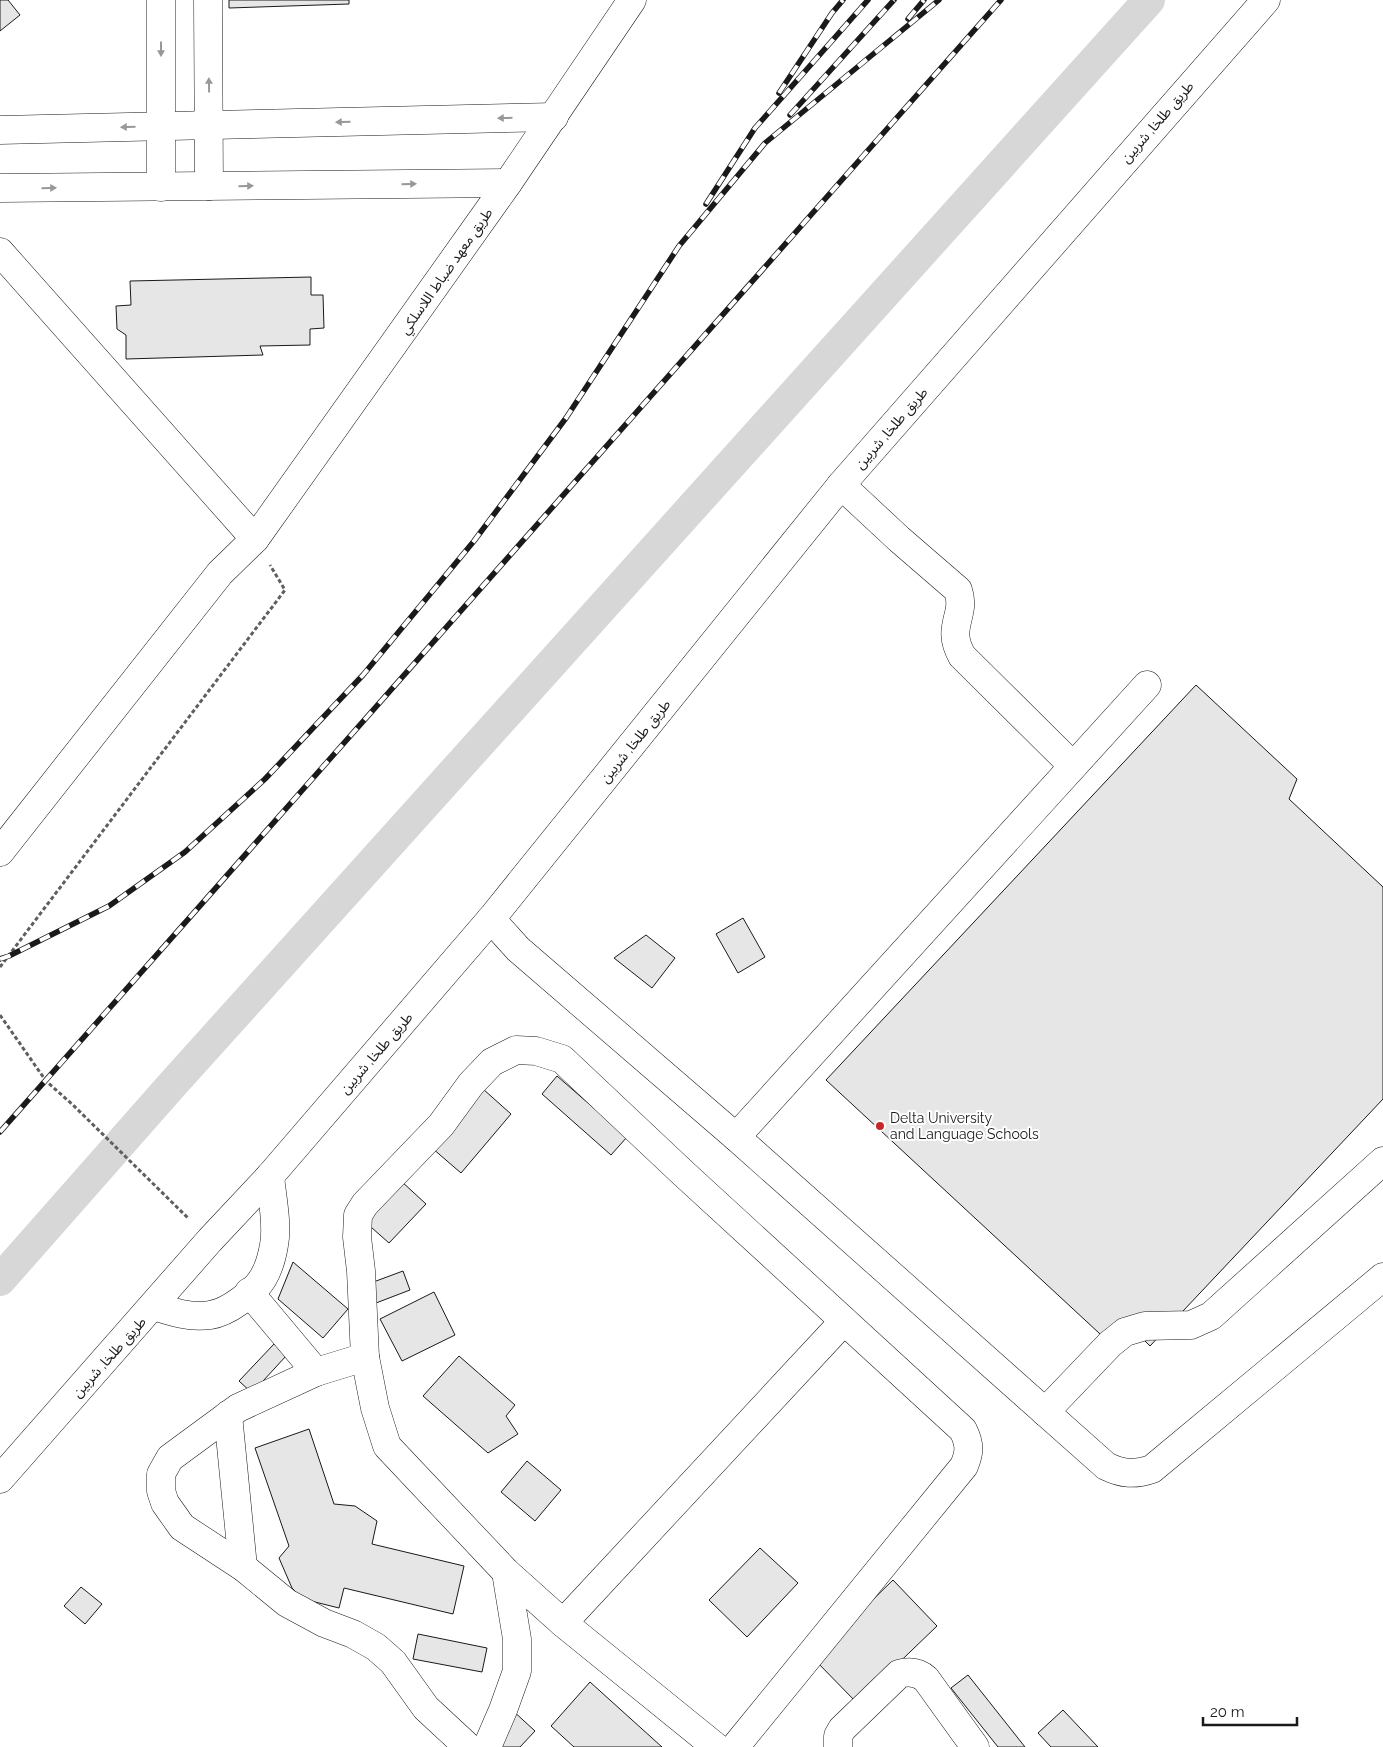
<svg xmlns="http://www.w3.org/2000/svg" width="1383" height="1747" viewBox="0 0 1383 1747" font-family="Raleway,'Noto Sans Arabic',sans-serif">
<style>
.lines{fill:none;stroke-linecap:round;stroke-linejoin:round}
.canal{stroke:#d7d7d7;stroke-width:32}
.building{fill:#e6e6e6;stroke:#1a1a1a}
.minor-casing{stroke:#1a1a1a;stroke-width:29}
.major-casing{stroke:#1a1a1a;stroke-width:29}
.path{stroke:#5f5f5f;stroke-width:3;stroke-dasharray:4 2.5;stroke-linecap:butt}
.minor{stroke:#fff;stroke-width:28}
.major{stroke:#fff;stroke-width:28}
.rail-casing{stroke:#1a1a1a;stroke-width:5.5}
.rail{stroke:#fff;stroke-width:4;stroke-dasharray:11;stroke-linecap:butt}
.oneway{fill:#989898}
.poi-dot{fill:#c62828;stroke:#fff;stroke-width:2}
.labels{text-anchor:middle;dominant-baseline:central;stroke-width:4;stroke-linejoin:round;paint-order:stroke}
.street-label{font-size:14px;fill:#1a1a1a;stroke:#fff}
.poi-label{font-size:14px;fill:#1a1a1a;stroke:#fff;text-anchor:start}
</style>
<rect width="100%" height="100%" fill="#fff"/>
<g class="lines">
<polyline class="canal" points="0,1280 171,1086 1149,0"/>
</g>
<g class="building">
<polygon points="0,0 8,0 20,15 0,31"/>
<polygon points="229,0 349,0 349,4 229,8"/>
<polygon points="311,277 311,295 323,295 324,328 310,329 310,345 260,346 263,355 126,359 126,335 117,329 116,306 131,305 130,281"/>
<polygon points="1196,685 1297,779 1289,799 1383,887 1383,1099 1150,1346 1131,1327 1113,1346 826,1080"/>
<polygon points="743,918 765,957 738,973 716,934"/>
<polygon points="646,935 675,958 652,988 614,958"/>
<polygon points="557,1076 627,1137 611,1155 542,1094"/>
<polygon points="483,1089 511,1114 461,1173 432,1148"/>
<polygon points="400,1180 426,1204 389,1243 363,1220"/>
<polygon points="293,1262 348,1309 323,1338 278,1299"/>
<polygon points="403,1271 410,1290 376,1303 368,1284"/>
<polygon points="434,1292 455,1335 402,1361 380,1319"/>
<polygon points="274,1344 286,1356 252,1393 239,1381"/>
<polygon points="459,1356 515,1405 506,1416 518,1434 488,1453 423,1396"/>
<polygon points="309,1429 334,1504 355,1506 377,1521 372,1544 464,1566 453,1614 344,1588 339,1608 303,1599 292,1588 279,1558 289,1546 255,1448"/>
<polygon points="527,1461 561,1490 535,1521 501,1492"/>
<polygon points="760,1548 798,1583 747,1637 709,1600"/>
<polygon points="893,1580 937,1626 857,1703 813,1658"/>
<polygon points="81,1587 102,1604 85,1624 64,1606"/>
<polygon points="418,1634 487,1648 482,1672 413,1659"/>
<polygon points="968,1675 1025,1747 998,1747 951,1688"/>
<polygon points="590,1682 662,1747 574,1747 551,1726"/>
<polygon points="511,1709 535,1731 520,1747 496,1747"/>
<polygon points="1063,1710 1098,1747 1051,1747 1038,1733"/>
</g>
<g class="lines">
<g class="minor-casing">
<g id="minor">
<polyline points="161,0 161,187"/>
<polyline points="208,0 209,186"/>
<polyline points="0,130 554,117"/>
<polyline points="0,188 508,183"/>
<polyline points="0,252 255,539"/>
<path d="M841,485l58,54 59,51c9,26 -13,36 4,66l111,110"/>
<polyline points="0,852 220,573 255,539 508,183 632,0"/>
<path d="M491,919l27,30 218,188 370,329c16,8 29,9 46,3l231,-192"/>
<polyline points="736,1137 1147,685"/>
<polyline points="249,1292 316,1372"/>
<path d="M154,1306c18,6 36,12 56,9 17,-2 44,-22 53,-37 6,-10 9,-21 11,-33 4,-20 -2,-48 -4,-69"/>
<polyline points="365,1357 375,1408 387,1446 506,1572 563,1623 716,1747"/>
<polyline points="1045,1412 1110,1344 1125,1332 1145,1326 1191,1325 1211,1316 1383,1161"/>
<polyline points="228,1415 243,1567"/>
<polyline points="563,1623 844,1321"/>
<path d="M468,1747l-42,-39 -33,-46 -17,-15 -23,-13 -29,-11 -37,-20 -44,-36 -61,-40 -17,-24 -4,-12v-17l9,-16 68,-50 78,-36 49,-15 -4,-86 -4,-34 1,-22 7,-11 76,-79 30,-41 21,-22 24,-12 20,1 26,8 121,114 280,257c7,14 7,22 1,36l-229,281"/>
<polyline points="487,1747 503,1710 517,1671 517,1639 506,1572"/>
<path d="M838,1747v-11l4,-7 57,-55c10,-3 19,-2 27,5l49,68"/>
</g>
</g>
<g class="major-casing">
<polyline id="major" points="0,1479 210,1240 270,1176 491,919 841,485 1266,0"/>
</g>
<g class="path">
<polyline points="0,967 285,590 270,565"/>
<polyline points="0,1015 46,1081 73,1105 188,1218"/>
</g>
<use href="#minor" class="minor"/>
<use href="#major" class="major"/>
<g class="rail-casing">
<g id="rail">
<polyline points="908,19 924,0"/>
<polyline points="779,93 832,13 843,0"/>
<polyline points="790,115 894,0"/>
<polyline points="706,204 755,128 868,0"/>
<polyline points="0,959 9,956 109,906 185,852 265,779 363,675 474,541 566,418 679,246 765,143 939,0"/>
<polyline points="0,1132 1001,0"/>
</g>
</g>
<use href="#rail" class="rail"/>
</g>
<defs><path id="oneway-solid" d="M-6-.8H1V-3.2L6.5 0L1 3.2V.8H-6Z" transform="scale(1.25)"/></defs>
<g class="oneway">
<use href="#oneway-solid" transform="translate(161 49) rotate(90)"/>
<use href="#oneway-solid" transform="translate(209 85) rotate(-91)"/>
<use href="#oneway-solid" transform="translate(505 118) rotate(179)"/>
<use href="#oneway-solid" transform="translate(343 122) rotate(179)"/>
<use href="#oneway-solid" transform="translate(128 127) rotate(179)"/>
<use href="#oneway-solid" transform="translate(409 184) rotate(-1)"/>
<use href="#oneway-solid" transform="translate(246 186) rotate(-1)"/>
<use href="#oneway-solid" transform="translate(49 188) rotate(-1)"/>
</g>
<circle class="poi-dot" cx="880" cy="1126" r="5"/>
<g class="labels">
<g class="street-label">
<text transform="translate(1157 122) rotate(-49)">طريق طلخا, شربين</text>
<text transform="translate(446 271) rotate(-55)">طريق معهد ضباط اللاسلكي</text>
<text transform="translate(891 428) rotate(-49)">طريق طلخا, شربين</text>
<text transform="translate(635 741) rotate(-51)">طريق طلخا, شربين</text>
<text transform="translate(376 1053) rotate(-49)">طريق طلخا, شربين</text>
<text transform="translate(109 1357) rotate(-48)">طريق طلخا, شربين</text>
</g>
<g class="poi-label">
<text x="890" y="1118">Delta University<tspan x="890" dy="16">and Language Schools</tspan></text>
</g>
</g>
<path d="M1203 1717v8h94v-8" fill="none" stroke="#1a1a1a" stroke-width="2.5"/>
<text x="1210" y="1717" font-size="15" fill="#1a1a1a" stroke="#ffffff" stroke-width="4" paint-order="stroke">20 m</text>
</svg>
